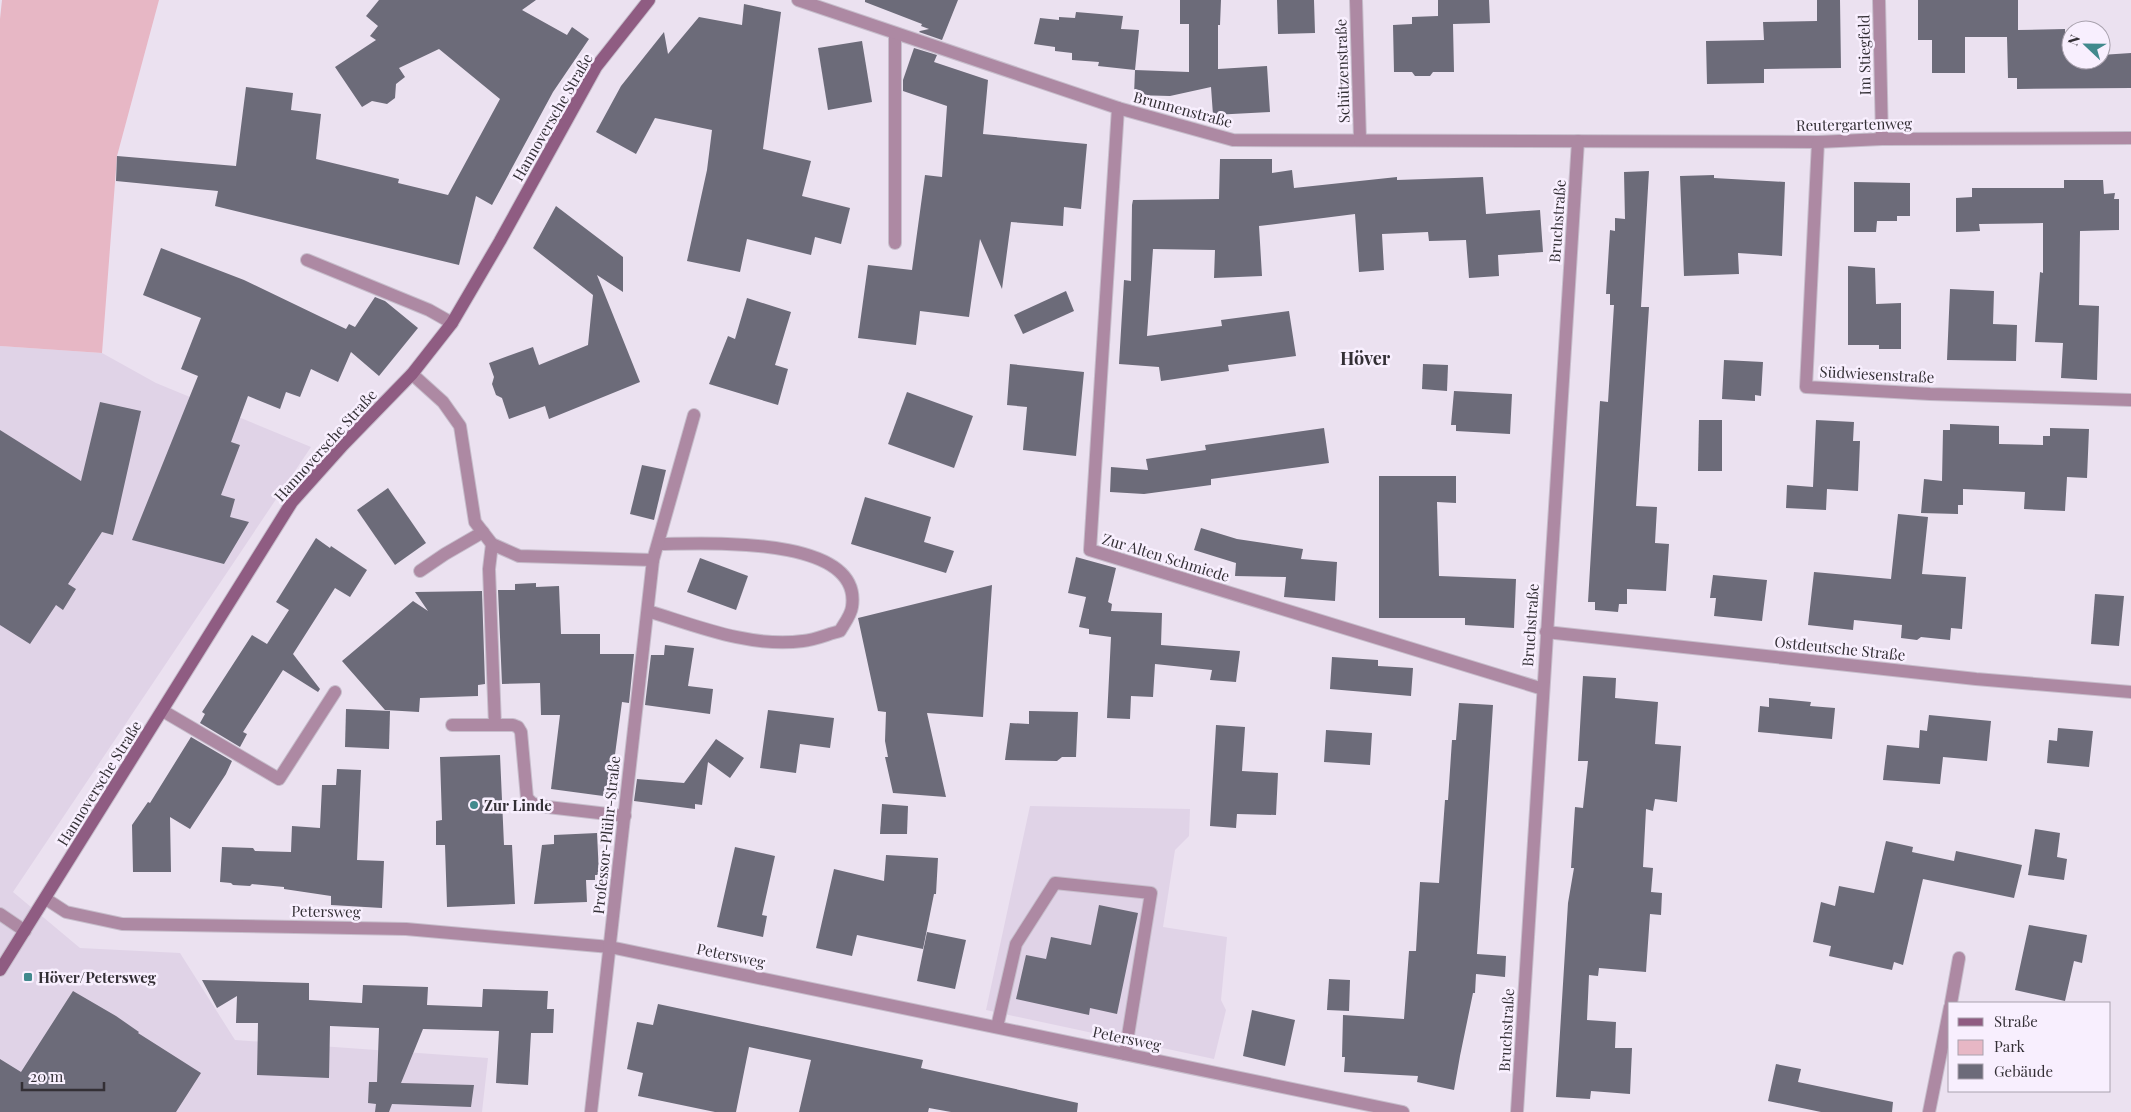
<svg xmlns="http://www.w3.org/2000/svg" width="2131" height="1112" viewBox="0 0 2131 1112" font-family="'Playfair Display',serif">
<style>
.built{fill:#e0d3e7}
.green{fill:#e7b7c5}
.building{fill:#6c6b79}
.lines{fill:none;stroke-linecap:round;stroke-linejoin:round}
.lane-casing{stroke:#c6bdcb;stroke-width:14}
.street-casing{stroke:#c6bdcb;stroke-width:14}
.secondary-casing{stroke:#c6bdcb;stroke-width:14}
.lane{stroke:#ad89a3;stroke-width:12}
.street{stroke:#ad89a3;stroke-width:12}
.secondary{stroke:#8f5c82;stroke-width:12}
.poi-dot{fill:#41898d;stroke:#f8effe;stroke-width:2}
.labels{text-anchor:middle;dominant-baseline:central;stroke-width:5;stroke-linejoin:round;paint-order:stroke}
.street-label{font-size:15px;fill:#332f35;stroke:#f8effe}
.poi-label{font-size:15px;font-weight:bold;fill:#332f35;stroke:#f8effe;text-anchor:start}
.quarter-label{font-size:18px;font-weight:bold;fill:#332f35;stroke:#f8effe}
</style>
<rect width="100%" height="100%" fill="#ebe1f0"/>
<g class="built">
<polygon points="0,346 102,353 156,383 311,447 13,892 80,948 180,953 235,1040 488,1058 482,1112 0,1112"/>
<polygon points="1030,806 1190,809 1189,836 1175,850 1163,927 1227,937 1221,1000 1226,1010 1214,1059 986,1010"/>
</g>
<polygon class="green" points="2,0 159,0 117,156 102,353 0,346 0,19"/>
<g class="building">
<polygon points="379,0 536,0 522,10 567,35 572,27 589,39 553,92 492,205 476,196 459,265 215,206 218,191 116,181 117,156 236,166 246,87 293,93 291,110 321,114 316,159 399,179 398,183 448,195 500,99 439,49 399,68 405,77 396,84 395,98 387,104 372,101 362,107 335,67 376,40 370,36 378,26 366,16"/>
<polygon points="865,0 958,0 942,40 919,32 920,31 929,29 921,26 922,24 865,2"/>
<polygon points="1180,0 1221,0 1220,25 1218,25 1218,69 1267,66 1270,112 1213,115 1211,87 1170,96 1134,95 1135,70 1189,72 1189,24 1180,24"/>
<polygon points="1277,0 1314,0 1315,33 1278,34"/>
<polygon points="1438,0 1489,0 1490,23 1453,24 1454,72 1433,72 1430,76 1415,76 1412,72 1394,72 1393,25 1412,24 1412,17 1438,16"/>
<polygon points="1817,0 1840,0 1841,68 1764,69 1764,83 1707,84 1706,41 1764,40 1763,22 1817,21"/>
<polygon points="1918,0 2018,0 2018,30 2065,29 2065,56 2071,56 2071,60 2101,60 2101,55 2131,53 2131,88 2017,89 2017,78 2008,78 2007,37 1965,37 1965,73 1932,73 1932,40 1918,40"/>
<polygon points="744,4 781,12 763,149 811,161 802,196 850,208 841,244 815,237 811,255 747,239 740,272 687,261 707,170 712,130 655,118 636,154 596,132 621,86 664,32 668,54 699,17 742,25"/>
<polygon points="1076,12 1123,16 1121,29 1139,30 1135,70 1098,66 1099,62 1072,60 1072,53 1055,51 1055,47 1034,44 1040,18 1059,20 1059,17 1075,18"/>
<polygon points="862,41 872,102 828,110 818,48"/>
<polygon points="914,48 937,55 934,62 988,80 983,134 1087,144 1081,209 1064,207 1063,226 1011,222 1002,289 980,239 969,317 920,311 916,345 858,338 868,265 912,270 925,175 942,177 947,106 903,91 903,80"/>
<polygon points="1220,159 1272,159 1272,173 1292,170 1294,188 1397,177 1397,180 1483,177 1486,214 1540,210 1543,252 1498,255 1499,276 1469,278 1466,240 1429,241 1428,232 1382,234 1384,270 1359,272 1355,214 1259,226 1262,276 1214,278 1215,250 1153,249 1147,336 1222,326 1221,320 1289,311 1296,356 1228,365 1229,371 1161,381 1159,367 1119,364 1124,280 1131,281 1132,205 1133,200 1219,199"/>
<polygon points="1649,171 1641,307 1649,307 1636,506 1657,507 1655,543 1669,544 1666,591 1627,589 1627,604 1619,604 1618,612 1595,610 1595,602 1588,602 1600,401 1608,402 1614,305 1610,305 1610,294 1606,294 1610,230 1615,231 1615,218 1625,219 1624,172"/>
<polygon points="1714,175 1714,178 1785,182 1782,256 1738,253 1739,274 1684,276 1680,176"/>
<polygon points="2064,180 2103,180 2104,194 2115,193 2114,199 2119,199 2119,230 2080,231 2079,305 2099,306 2097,380 2061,378 2063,343 2035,342 2040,272 2043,273 2043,223 1979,224 1980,231 1956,232 1956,198 1972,197 1972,188 2064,188"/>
<polygon points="1854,182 1910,183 1910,216 1897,216 1897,221 1877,221 1876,232 1854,232"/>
<polygon points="556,206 623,257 623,292 597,275 640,382 549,419 545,406 509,419 502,398 496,395 492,384 494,377 489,363 533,347 539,365 588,345 593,295 533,248"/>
<polygon points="161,248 244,280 346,329 349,324 355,327 375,297 385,301 418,328 379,376 351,352 338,382 311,369 300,397 286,392 280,409 248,396 231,442 240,445 221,495 235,499 230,517 249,522 224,564 132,540 198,376 181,369 201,318 143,295"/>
<polygon points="1848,266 1875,268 1876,304 1901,303 1901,349 1879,349 1879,345 1848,345"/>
<polygon points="1950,289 1994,291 1993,324 2017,325 2016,361 1947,360"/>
<polygon points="1066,291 1074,311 1023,334 1014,315"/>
<polygon points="747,298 791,312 775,365 788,369 778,405 709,384 728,336 735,339"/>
<polygon points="1724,360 1763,362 1761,396 1755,395 1755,401 1722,399"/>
<polygon points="1010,364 1084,372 1076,456 1023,450 1027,407 1007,405"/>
<polygon points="1423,364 1448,365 1447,391 1422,389"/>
<polygon points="1454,391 1512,394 1510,434 1456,431 1456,425 1451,425"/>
<polygon points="907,392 973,416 954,468 888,444"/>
<polygon points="100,402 141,411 113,535 102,532 68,584 76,589 63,610 56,605 30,644 0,625 0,430 81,481"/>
<polygon points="1699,420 1722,420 1722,471 1698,471"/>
<polygon points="1816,420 1854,422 1853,441 1860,441 1858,491 1827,489 1826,510 1786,508 1787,485 1813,487"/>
<polygon points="1950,424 1999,426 1999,444 2043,445 2043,436 2050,436 2050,428 2089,429 2087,478 2067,477 2065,511 2024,509 2025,492 1963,489 1963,505 1958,505 1958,514 1921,513 1924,479 1942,481 1943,430 1950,430"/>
<polygon points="1324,428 1329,463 1211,479 1211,485 1144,494 1110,492 1111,467 1148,470 1146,459 1206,450 1205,445"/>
<polygon points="642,465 666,470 654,520 630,514"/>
<polygon points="1379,476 1456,476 1456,503 1437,502 1439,576 1516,579 1514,628 1465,625 1465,618 1379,618"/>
<polygon points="388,488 426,543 395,565 357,510"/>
<polygon points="865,497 931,517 924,542 954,551 946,573 851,544"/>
<polygon points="1898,514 1928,517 1922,574 1966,577 1962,629 1951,628 1950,640 1921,637 1917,640 1901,638 1902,625 1854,620 1853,630 1808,625 1814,572 1891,579"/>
<polygon points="1201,528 1237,539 1303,549 1301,559 1337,562 1335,601 1284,597 1286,577 1235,576 1236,563 1194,550"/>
<polygon points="316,538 330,548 331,546 367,570 350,597 335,588 293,654 320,689 318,692 283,670 243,732 247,734 240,747 200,723 205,714 202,712 252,635 267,644 289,610 276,602"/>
<polygon points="1076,557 1116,568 1108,602 1112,604 1111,611 1162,613 1161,645 1240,651 1236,682 1210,680 1212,670 1155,664 1153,697 1131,696 1130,719 1107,718 1111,637 1089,634 1089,629 1079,627 1086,597 1068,593"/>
<polygon points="700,558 748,576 736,610 687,592"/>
<polygon points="1713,575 1767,580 1762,621 1714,616 1716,598 1710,598"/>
<polygon points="536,583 536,587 559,586 561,634 600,634 600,654 634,654 629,703 622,702 612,777 620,778 618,798 551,789 560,715 541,715 540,683 502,684 498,590 515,590 515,584"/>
<polygon points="992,585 983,717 927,713 946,797 893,793 885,757 888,757 885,741 886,712 878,711 858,618"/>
<polygon points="482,591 485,684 478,685 478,696 420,698 419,712 385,710 342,661 413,601 428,611 415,592"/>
<polygon points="2095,594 2124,596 2119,646 2091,644"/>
<polygon points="665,645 694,648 688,686 713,689 710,714 645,705 651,655 664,655"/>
<polygon points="1332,657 1378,660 1378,666 1413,668 1411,696 1330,689"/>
<polygon points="1583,676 1616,678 1615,698 1658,702 1655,744 1681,746 1677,802 1655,799 1653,811 1646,809 1643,867 1653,868 1651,892 1662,893 1661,915 1650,914 1646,972 1599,968 1598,976 1589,975 1587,1020 1616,1022 1615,1048 1632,1048 1630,1094 1591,1091 1590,1099 1556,1097 1568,903 1574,868 1571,868 1575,807 1583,808 1588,761 1578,761"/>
<polygon points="1769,698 1811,702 1810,706 1835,708 1832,739 1758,732 1760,706 1769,707"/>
<polygon points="1459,703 1493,705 1477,954 1506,956 1505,977 1476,974 1475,993 1473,993 1460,1056 1454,1090 1417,1082 1418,1076 1344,1072 1345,1057 1342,1057 1343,1015 1404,1019 1409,951 1416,951 1420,882 1439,883 1445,800 1448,800 1452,740 1456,740"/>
<polygon points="346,709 390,711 389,749 345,747"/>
<polygon points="768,710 834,718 830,748 800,744 796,773 760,768"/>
<polygon points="1029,711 1078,712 1076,757 1062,757 1057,761 1005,760 1010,723 1029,724"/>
<polygon points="1929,715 1991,721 1987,761 1943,757 1940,784 1883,780 1887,745 1919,748 1920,730 1927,731"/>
<polygon points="1216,725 1245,727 1242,771 1278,773 1276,815 1237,814 1236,828 1210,826"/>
<polygon points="2058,728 2093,731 2089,767 2047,763 2049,740 2057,741"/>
<polygon points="1326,730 1372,733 1370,765 1324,762"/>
<polygon points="191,737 232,761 226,774 190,829 170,817 171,872 133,872 132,825 148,802 150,803"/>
<polygon points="716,739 744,758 730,778 708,762 702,805 695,804 695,809 634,801 637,779 684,783"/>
<polygon points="500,755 504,845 512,845 515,904 447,907 445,845 436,845 436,821 442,820 440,757"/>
<polygon points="337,769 361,770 357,860 384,861 382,908 331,905 331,896 284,889 284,887 252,884 250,886 233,885 231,883 220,882 222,847 253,848 255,851 291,852 292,826 320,828 322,785 336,785"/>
<polygon points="882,804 908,806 907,834 880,834"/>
<polygon points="2035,829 2060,833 2057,857 2067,859 2064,880 2028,875"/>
<polygon points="597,833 599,875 595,875 595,880 586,880 587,902 534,904 542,845 554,844 554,835"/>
<polygon points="1886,841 1913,847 1912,852 1954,861 1956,851 2022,865 2014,898 1923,879 1903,965 1894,962 1892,970 1829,956 1831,946 1813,942 1821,902 1835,906 1839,886 1874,893"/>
<polygon points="735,847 775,856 762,915 767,916 763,937 717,927"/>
<polygon points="886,855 938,858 936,894 934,894 923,949 857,935 852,956 816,948 834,869 884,881"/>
<polygon points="1099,905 1138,913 1117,1014 1090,1008 1089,1015 1016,999 1026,955 1046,959 1051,937 1091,945"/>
<polygon points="2029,925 2087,935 2082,963 2074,961 2065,1001 2015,990"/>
<polygon points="927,932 966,940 955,989 917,981"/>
<polygon points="1329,979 1350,980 1349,1011 1327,1010"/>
<polygon points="202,980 309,983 309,1000 362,1003 363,985 428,987 427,1005 482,1007 483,989 548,991 547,1009 554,1009 553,1033 531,1033 528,1085 496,1083 499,1031 423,1029 401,1083 474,1085 471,1107 392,1104 389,1112 375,1112 376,1104 368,1103 369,1082 377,1082 379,1028 330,1026 329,1078 257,1075 258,1023 236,1023 237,996 217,1008"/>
<polygon points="73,991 116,1016 139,1032 138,1033 201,1073 176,1112 0,1112 0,1059 21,1072"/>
<polygon points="658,1004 923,1060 921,1068 1078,1103 1077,1112 951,1112 929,1108 928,1112 799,1112 811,1060 749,1047 736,1112 715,1112 638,1096 643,1073 627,1069 637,1022 653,1025"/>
<polygon points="1252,1010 1295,1020 1285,1066 1243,1056"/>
<polygon points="1776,1064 1801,1069 1798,1082 1893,1102 1892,1112 1821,1112 1768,1101"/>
</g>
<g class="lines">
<g class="lane-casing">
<g id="lane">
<polyline points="895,243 895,34"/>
<polyline points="307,260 429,310 452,323"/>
<polyline points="492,544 489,569 495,725"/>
<polyline points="420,571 445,554 483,532"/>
<path d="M648,611c49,15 102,37 155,30 12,-1 25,-7 37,-10 4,-7 11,-16 12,-24 11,-73 -149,-63 -193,-63"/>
<polyline points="163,711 279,779 335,692"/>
<polyline points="452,725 513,725 518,727 521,732 527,798 532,803 539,806 625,816"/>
<polyline points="0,914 25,931"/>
<polyline points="997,1027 1016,944 1055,883 1151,893 1125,1054"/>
</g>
</g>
<g class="street-casing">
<g id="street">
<polyline points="798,0 1118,108 1233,140 1818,142 1882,139 2131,138"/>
<polyline points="1356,0 1360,140"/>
<polyline points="1879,0 1882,139"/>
<polyline points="1118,108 1090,550 1543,689"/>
<polyline points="1818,142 1806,387 1930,394 2131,400"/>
<polyline points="412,374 443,402 460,426 475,522 492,544 519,556 653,560"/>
<polyline points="1546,632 1976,679 2131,692"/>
<polyline points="46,899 66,912 122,924 406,929 610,947 1403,1112"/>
<polyline points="1951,1003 1959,958"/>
<polyline points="591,1112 653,560 694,415"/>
<polyline points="1517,1112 1578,141"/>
<polyline points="1929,1112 1950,1007"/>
</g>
</g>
<g class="secondary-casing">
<polyline id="secondary" points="0,970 292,502 343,445 412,374 452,323 500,241 596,67 649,0"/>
</g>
<use href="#lane" class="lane"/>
<use href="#street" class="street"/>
<use href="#secondary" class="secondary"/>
</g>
<g class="poi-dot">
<circle cx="474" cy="805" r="5"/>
<rect x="23" y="972" width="10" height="10" rx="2.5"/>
</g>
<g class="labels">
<g class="street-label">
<text transform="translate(1864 55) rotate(-91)">Im Stiegfeld</text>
<text transform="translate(1342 71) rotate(-92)">Schützenstraße</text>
<text transform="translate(1183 109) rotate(15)">Brunnenstraße</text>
<text transform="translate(552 117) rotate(-60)">Hannoversche Straße</text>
<text transform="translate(1854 124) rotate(-1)">Reutergartenweg</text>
<text transform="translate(1557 221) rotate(-86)">Bruchstraße</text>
<text transform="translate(1877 374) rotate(3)">Südwiesenstraße</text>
<text transform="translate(325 445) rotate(-48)">Hannoversche Straße</text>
<text transform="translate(1166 557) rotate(17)">Zur Alten Schmiede</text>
<text transform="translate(1530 625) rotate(-86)">Bruchstraße</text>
<text transform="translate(1840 648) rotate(6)">Ostdeutsche Straße</text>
<text transform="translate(99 783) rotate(-58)">Hannoversche Straße</text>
<text transform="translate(606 835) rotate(-84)">Professor-Plühr-Straße</text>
<text transform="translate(326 911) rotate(1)">Petersweg</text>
<text transform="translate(731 955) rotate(12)">Petersweg</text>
<text transform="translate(1506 1030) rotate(-87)">Bruchstraße</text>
<text transform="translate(1127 1038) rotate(12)">Petersweg</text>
</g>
<g class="poi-label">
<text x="484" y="805">Zur Linde</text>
<text x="38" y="977">Höver/Petersweg</text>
</g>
<g class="quarter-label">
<text x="1365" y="358">Höver</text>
</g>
</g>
<rect x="1948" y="1002" width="162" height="90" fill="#f8effe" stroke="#a9a2ae"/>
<rect x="1958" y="1018" width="25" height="8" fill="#8f5c82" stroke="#a9a2ae"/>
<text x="1994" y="1027" font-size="15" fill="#332f35">Straße</text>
<rect x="1958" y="1040" width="25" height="15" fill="#e7b7c5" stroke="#a9a2ae"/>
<text x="1994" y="1052" font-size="15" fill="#332f35">Park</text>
<rect x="1958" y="1064" width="25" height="15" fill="#6c6b79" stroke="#a9a2ae"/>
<text x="1994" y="1077" font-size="15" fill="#332f35">Gebäude</text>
<g transform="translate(2086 45) rotate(292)"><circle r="24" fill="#f8effe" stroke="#a9a2ae"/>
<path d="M0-4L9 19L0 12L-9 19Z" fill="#41898d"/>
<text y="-8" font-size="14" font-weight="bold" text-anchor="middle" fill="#332f35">N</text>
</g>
<path d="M22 1082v8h82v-8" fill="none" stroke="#332f35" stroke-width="2.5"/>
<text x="30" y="1082" font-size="15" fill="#332f35" stroke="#f8effe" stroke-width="4" paint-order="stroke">20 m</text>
</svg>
